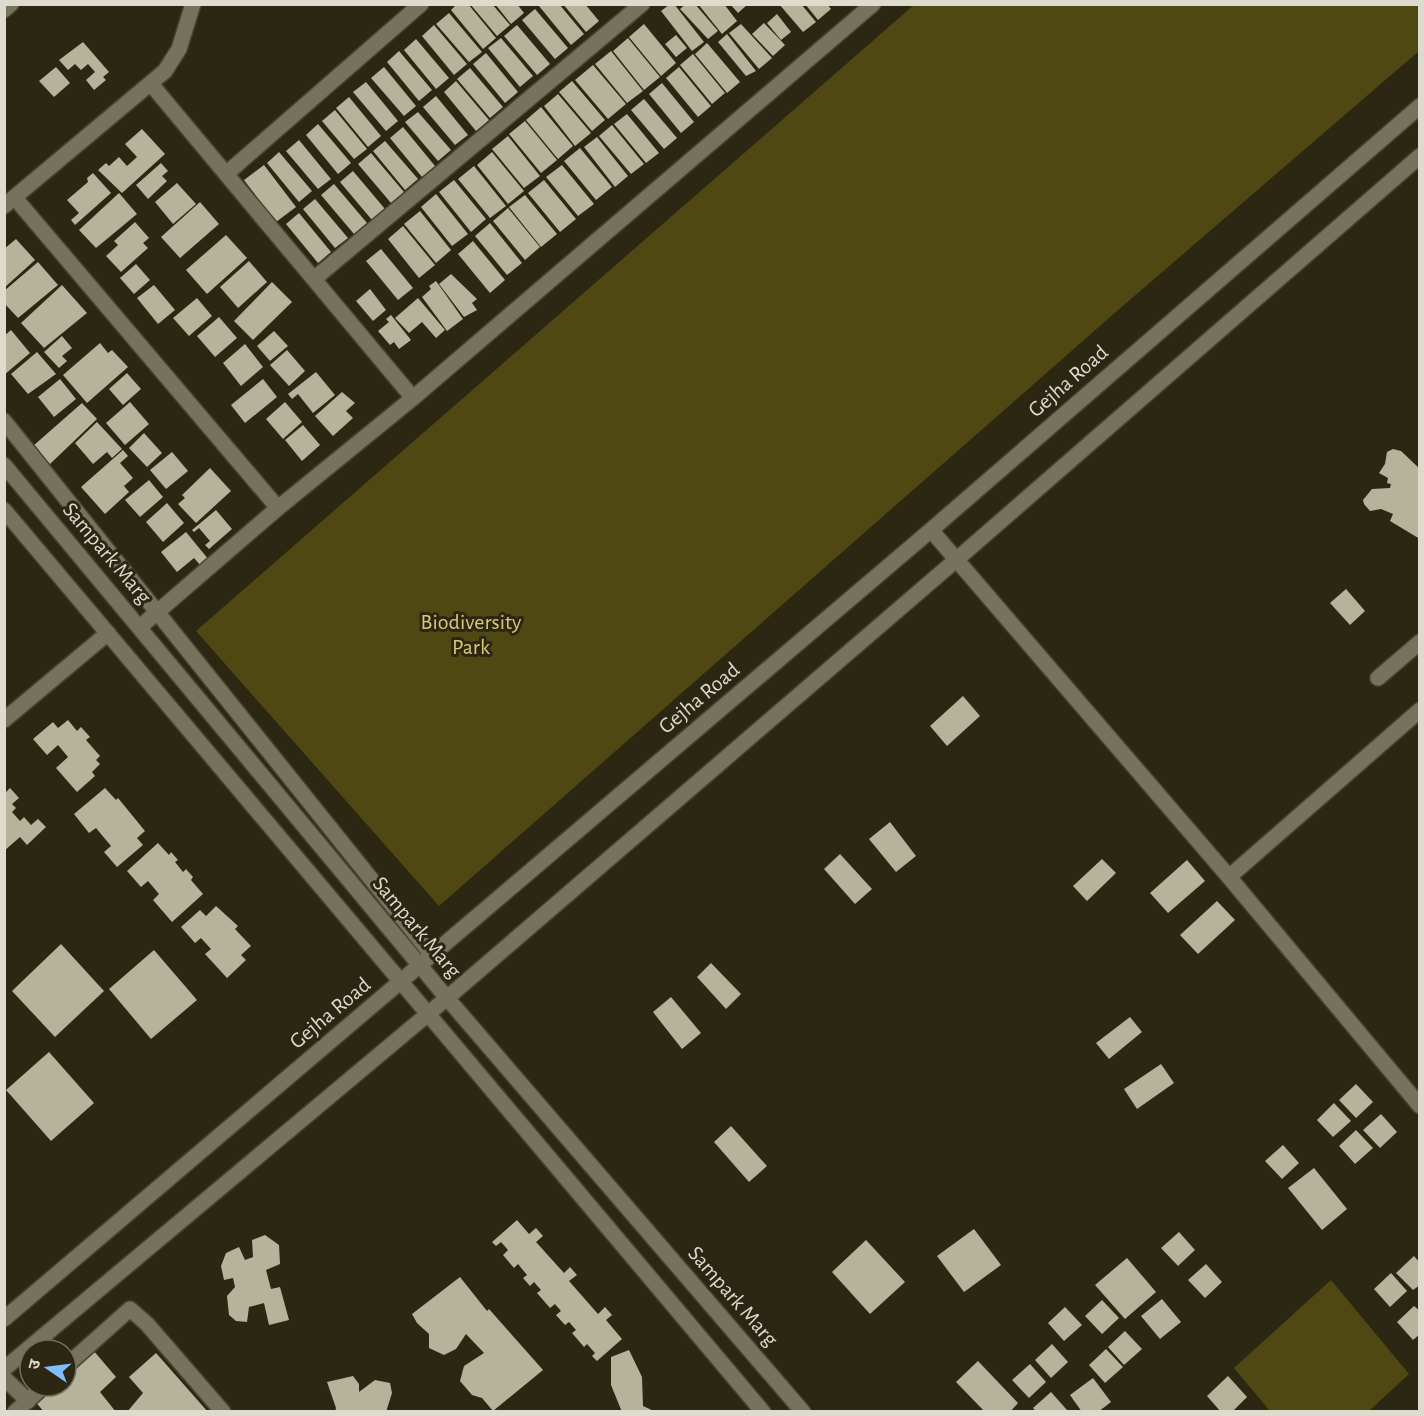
<svg xmlns="http://www.w3.org/2000/svg" width="1424" height="1416" viewBox="0 0 1424 1416" font-family="'Alegreya Sans','Noto Sans Devanagari',sans-serif">
<style>
.green{fill:#504813}
.building{fill:#b7b39b}
.lines{fill:none;stroke-linecap:round;stroke-linejoin:round}
.minor-casing{stroke:#474431;stroke-width:18}
.minor{stroke:#76725b;stroke-width:15}
.labels{text-anchor:middle;dominant-baseline:central;stroke-width:6;stroke-linejoin:round;paint-order:stroke}
.street-label{font-size:22px;fill:#dddbce;stroke:#2b2713}
.park-label{font-size:22px;fill:#d8ca74;stroke:#2b2713}
</style>
<rect width="100%" height="100%" fill="#2b2713"/>
<g class="green">
<polygon points="915,4 1419,5 1419,51 1117,311 439,906 196,631"/>
<polygon points="1331,1280 1409,1374 1369,1411 1270,1411 1234,1368"/>
</g>
<g class="building">
<polygon points="457,4 468,4 496,38 483,49 451,10"/>
<polygon points="470,4 492,4 510,25 497,36"/>
<polygon points="495,4 517,4 524,13 511,24"/>
<polygon points="541,4 559,4 584,34 571,45 539,6"/>
<polygon points="563,4 585,4 599,21 586,32"/>
<polygon points="670,4 674,4 704,42 692,51 661,11"/>
<polygon points="686,4 695,4 718,31 708,39 680,9"/>
<polygon points="698,4 724,4 737,21 722,34"/>
<polygon points="730,4 748,4 738,13"/>
<polygon points="779,4 801,4 816,22 803,32"/>
<polygon points="805,4 827,4 831,9 818,20"/>
<polygon points="535,9 568,48 555,59 522,20"/>
<polygon points="449,13 482,52 469,62 436,24"/>
<polygon points="777,14 791,32 781,40 767,23"/>
<polygon points="764,23 785,45 773,56 752,34"/>
<polygon points="644,24 676,63 661,76 629,37"/>
<polygon points="741,24 772,58 759,69 729,33"/>
<polygon points="434,25 467,64 454,75 422,36"/>
<polygon points="517,25 550,64 537,75 504,36"/>
<polygon points="727,34 756,71 746,76 718,42"/>
<polygon points="676,35 687,48 676,57 665,44"/>
<polygon points="501,38 533,76 520,87 488,48"/>
<polygon points="628,38 660,77 644,90 613,51"/>
<polygon points="416,39 449,78 436,89 404,50"/>
<polygon points="83,42 109,72 103,77 106,80 94,90 86,80 95,72 88,64 81,70 75,64 68,70 59,60"/>
<polygon points="707,43 740,82 727,93 695,54"/>
<polygon points="399,51 432,90 419,101 387,62"/>
<polygon points="611,51 643,91 627,103 595,64"/>
<polygon points="486,53 518,92 505,103 473,64"/>
<polygon points="693,54 725,93 712,104 680,65"/>
<polygon points="593,65 626,104 608,119 575,80"/>
<polygon points="56,67 70,83 54,97 39,81"/>
<polygon points="384,67 416,106 404,116 371,78"/>
<polygon points="679,67 711,106 698,117 666,78"/>
<polygon points="470,68 503,107 490,118 457,79"/>
<polygon points="456,81 489,120 476,131 444,92"/>
<polygon points="572,81 605,120 592,131 559,92"/>
<polygon points="366,82 398,121 386,131 353,92"/>
<polygon points="662,83 694,122 681,133 649,94"/>
<polygon points="558,94 591,133 575,146 544,106"/>
<polygon points="436,96 468,135 455,145 423,107"/>
<polygon points="349,97 381,136 368,147 336,108"/>
<polygon points="644,99 677,138 664,149 631,110"/>
<polygon points="541,107 573,146 558,159 526,120"/>
<polygon points="335,110 367,149 354,159 322,121"/>
<polygon points="418,112 451,150 438,161 405,122"/>
<polygon points="627,114 659,153 646,163 614,124"/>
<polygon points="525,121 557,160 541,173 509,134"/>
<polygon points="318,124 351,163 338,174 306,135"/>
<polygon points="612,125 644,164 631,174 599,136"/>
<polygon points="403,127 435,166 422,177 390,138"/>
<polygon points="142,129 165,154 122,193 98,170 106,163 109,166 119,157 127,166 137,157 125,144"/>
<polygon points="508,136 540,176 524,188 492,149"/>
<polygon points="597,137 628,176 615,187 584,147"/>
<polygon points="299,140 331,179 318,189 286,151"/>
<polygon points="385,141 418,179 405,190 373,151"/>
<polygon points="580,148 612,187 596,200 564,161"/>
<polygon points="279,152 312,191 299,202 267,163"/>
<polygon points="492,152 524,191 508,204 477,165"/>
<polygon points="371,153 404,192 391,203 358,164"/>
<polygon points="161,163 168,171 162,176 167,181 148,199 136,185"/>
<polygon points="264,165 296,207 276,222 244,180"/>
<polygon points="562,165 594,204 578,216 546,177"/>
<polygon points="474,166 506,206 490,218 458,179"/>
<polygon points="353,171 385,209 372,220 340,182"/>
<polygon points="93,173 111,193 75,225 71,220 79,213 67,200 88,182 87,178"/>
<polygon points="454,180 486,219 471,232 439,192"/>
<polygon points="544,180 576,219 560,232 528,193"/>
<polygon points="177,183 196,204 173,224 155,202"/>
<polygon points="334,184 367,223 354,234 321,195"/>
<polygon points="119,193 137,214 96,248 79,230"/>
<polygon points="436,194 468,234 452,246 421,207"/>
<polygon points="525,195 557,234 541,247 509,207"/>
<polygon points="315,199 348,238 335,248 303,209"/>
<polygon points="200,202 219,224 180,258 161,237"/>
<polygon points="508,208 540,247 525,260 493,221"/>
<polygon points="420,211 451,250 436,263 404,224"/>
<polygon points="299,213 331,252 318,263 286,224"/>
<polygon points="135,222 149,238 143,243 148,248 121,272 106,256 118,245 114,241"/>
<polygon points="490,223 522,263 507,275 475,236"/>
<polygon points="403,226 435,265 419,278 388,239"/>
<polygon points="226,235 247,258 207,294 186,270"/>
<polygon points="16,239 35,260 4,288 4,249"/>
<polygon points="473,241 505,280 490,293 458,254"/>
<polygon points="381,249 413,288 398,300 366,261"/>
<polygon points="249,261 267,282 238,308 220,287"/>
<polygon points="38,262 58,285 18,318 4,303 4,291"/>
<polygon points="136,264 150,280 134,294 120,278"/>
<polygon points="451,274 477,299 472,303 477,310 464,317 439,284"/>
<polygon points="436,281 463,319 447,331 422,297 431,289 429,286"/>
<polygon points="272,282 292,302 253,340 234,321"/>
<polygon points="62,285 87,313 44,348 21,323"/>
<polygon points="154,285 175,310 158,324 137,298"/>
<polygon points="370,289 386,310 373,321 356,301"/>
<polygon points="197,298 212,316 189,336 173,318"/>
<polygon points="418,298 445,330 436,338 422,322 409,333 395,318"/>
<polygon points="391,315 411,340 399,349 394,342 390,345 378,331 389,322 386,319"/>
<polygon points="219,317 237,338 215,357 197,336"/>
<polygon points="11,330 30,353 4,375 4,336"/>
<polygon points="274,331 288,346 270,361 257,346"/>
<polygon points="62,336 72,348 62,356 67,361 59,368 44,352"/>
<polygon points="100,343 108,353 112,350 128,367 87,403 63,375"/>
<polygon points="245,344 263,367 241,386 223,363"/>
<polygon points="287,350 305,371 289,386 270,365"/>
<polygon points="37,352 56,374 28,394 11,374"/>
<polygon points="316,372 335,395 313,413 298,394 292,399 288,394"/>
<polygon points="127,373 141,389 123,405 109,389"/>
<polygon points="60,379 76,399 54,417 38,397"/>
<polygon points="263,379 277,397 245,423 231,405"/>
<polygon points="342,392 355,403 346,411 353,418 333,436 315,416"/>
<polygon points="130,402 149,424 125,445 106,423"/>
<polygon points="285,402 302,422 283,439 266,419"/>
<polygon points="82,403 97,419 50,464 33,446"/>
<polygon points="97,422 122,449 112,458 107,452 93,464 75,443"/>
<polygon points="303,425 320,445 302,461 285,440"/>
<polygon points="144,433 162,453 147,467 129,448"/>
<polygon points="1393,449 1401,451 1420,469 1420,539 1390,521 1393,514 1381,509 1370,511 1364,504 1363,500 1372,489 1390,488 1391,484 1387,483 1388,478 1379,473 1385,464 1387,452"/>
<polygon points="123,450 128,456 120,463 133,478 124,486 129,492 105,514 81,487"/>
<polygon points="172,452 188,471 166,489 150,470"/>
<polygon points="210,468 231,491 196,523 178,504 185,498 182,495"/>
<polygon points="149,480 163,497 140,517 125,500"/>
<polygon points="167,503 184,523 163,542 146,522"/>
<polygon points="216,510 232,529 209,549 205,545 210,541 199,528 194,532 192,530"/>
<polygon points="186,532 209,560 201,566 194,558 177,572 161,552"/>
<polygon points="1346,589 1365,611 1350,625 1330,603"/>
<polygon points="963,696 980,716 947,746 930,726"/>
<polygon points="68,720 77,731 81,727 90,737 86,740 100,756 96,760 100,764 92,772 95,776 77,792 56,768 68,757 58,745 47,755 33,739 53,722 58,728"/>
<polygon points="10,788 19,798 12,804 16,808 12,812 20,821 24,817 31,825 38,819 46,827 27,845 20,837 4,851 4,794"/>
<polygon points="105,788 116,800 118,798 145,831 137,838 143,845 117,867 104,852 111,846 96,828 89,833 74,814"/>
<polygon points="890,822 916,856 896,872 869,839"/>
<polygon points="158,843 169,855 171,852 178,860 175,862 183,872 186,869 193,877 191,880 203,894 172,922 153,900 159,894 148,881 141,887 127,871"/>
<polygon points="840,854 872,889 855,904 824,869"/>
<polygon points="1102,859 1116,873 1087,901 1073,886"/>
<polygon points="1187,860 1205,881 1168,913 1150,893"/>
<polygon points="1217,901 1235,920 1198,954 1180,935"/>
<polygon points="216,906 238,926 235,929 251,946 241,955 246,960 227,978 205,954 211,949 201,938 195,943 181,927 200,910 206,916"/>
<polygon points="61,944 104,991 55,1037 12,991"/>
<polygon points="154,950 197,1000 151,1039 109,989"/>
<polygon points="711,963 741,994 726,1009 697,977"/>
<polygon points="671,997 701,1033 682,1049 653,1012"/>
<polygon points="1130,1017 1142,1032 1109,1059 1096,1043"/>
<polygon points="49,1052 94,1103 51,1141 6,1090"/>
<polygon points="1161,1064 1174,1083 1137,1109 1124,1089"/>
<polygon points="1356,1084 1373,1102 1356,1118 1339,1100"/>
<polygon points="1334,1103 1351,1121 1333,1137 1317,1120"/>
<polygon points="1381,1114 1397,1132 1380,1148 1363,1130"/>
<polygon points="731,1126 767,1166 749,1182 714,1142"/>
<polygon points="1356,1130 1373,1148 1355,1164 1339,1146"/>
<polygon points="1283,1145 1299,1163 1282,1179 1265,1161"/>
<polygon points="1314,1168 1347,1209 1322,1230 1288,1188"/>
<polygon points="517,1220 529,1234 536,1228 543,1236 536,1242 564,1273 570,1267 577,1275 569,1281 598,1314 605,1307 612,1315 606,1320 622,1339 597,1361 592,1356 595,1353 587,1344 584,1347 572,1333 576,1330 569,1322 565,1325 556,1315 561,1311 555,1304 550,1308 537,1293 541,1290 534,1282 530,1286 523,1278 527,1275 518,1264 514,1268 503,1255 508,1250 501,1242 496,1246 492,1242"/>
<polygon points="974,1229 1001,1265 964,1292 937,1256"/>
<polygon points="1179,1232 1195,1250 1178,1266 1161,1248"/>
<polygon points="265,1235 279,1245 280,1264 266,1270 271,1289 280,1287 289,1320 269,1325 264,1303 249,1307 247,1322 236,1321 229,1315 227,1296 235,1287 233,1278 224,1280 221,1266 226,1253 239,1247 245,1260 253,1257 252,1240"/>
<polygon points="866,1240 905,1282 870,1314 832,1272"/>
<polygon points="1414,1256 1420,1263 1420,1285 1413,1290 1396,1273"/>
<polygon points="1127,1258 1156,1292 1125,1319 1095,1285"/>
<polygon points="1206,1264 1222,1282 1205,1298 1188,1280"/>
<polygon points="1391,1273 1407,1291 1390,1307 1374,1289"/>
<polygon points="460,1277 487,1311 489,1309 543,1370 493,1411 482,1398 472,1395 460,1381 464,1366 484,1353 466,1334 456,1349 444,1355 429,1348 429,1334 417,1323 412,1314"/>
<polygon points="1162,1299 1181,1322 1160,1339 1141,1316"/>
<polygon points="1102,1300 1119,1318 1102,1334 1085,1316"/>
<polygon points="1414,1306 1420,1311 1420,1334 1413,1340 1397,1322"/>
<polygon points="1065,1307 1082,1325 1064,1341 1048,1323"/>
<polygon points="1125,1331 1142,1349 1124,1365 1108,1347"/>
<polygon points="1052,1344 1068,1362 1051,1378 1035,1360"/>
<polygon points="1106,1349 1123,1367 1105,1383 1089,1365"/>
<polygon points="93,1350 116,1377 100,1392 116,1412 44,1412 34,1400 50,1386 66,1386 66,1372"/>
<polygon points="629,1350 642,1377 643,1406 656,1412 622,1412 611,1385 611,1357"/>
<polygon points="156,1353 208,1412 127,1412 143,1393 129,1377"/>
<polygon points="978,1361 1018,1403 1010,1412 985,1412 956,1382"/>
<polygon points="1030,1364 1046,1382 1029,1398 1012,1380"/>
<polygon points="353,1376 359,1384 359,1392 375,1380 390,1383 392,1393 386,1412 335,1412 336,1408 327,1382"/>
<polygon points="1228,1376 1247,1397 1232,1412 1221,1412 1207,1396"/>
<polygon points="1093,1378 1111,1402 1098,1412 1082,1412 1070,1395"/>
<polygon points="1051,1392 1067,1410 1065,1412 1036,1412 1033,1408"/>
</g>
<g class="lines">
<g class="minor-casing">
<g id="minor">
<polyline points="4,10 11,4"/>
<polyline points="151,84 413,398"/>
<polyline points="226,174 421,4"/>
<polyline points="15,198 278,508"/>
<polyline points="4,206 165,71 179,49 193,4"/>
<polyline points="314,279 642,4"/>
<polyline points="4,421 432,955"/>
<polyline points="4,465 447,998 803,1412"/>
<polyline points="4,510 763,1412"/>
<polyline points="931,530 1229,877 1420,1106"/>
<polyline points="140,627 278,508 413,398 873,4"/>
<polyline points="1378,678 1420,642"/>
<polyline points="4,720 108,633"/>
<polyline points="1229,877 1420,710"/>
<polyline points="4,1319 931,530 1420,106"/>
<polyline points="66,1366 130,1309 147,1324 223,1412"/>
<polyline points="4,1369 447,998 956,560 1420,156"/>
<polyline points="4,1378 28,1401"/>
<polyline points="15,1412 44,1386"/>
</g>
</g>
<use href="#minor" class="minor"/>
</g>
<g class="labels">
<g class="street-label">
<text transform="translate(1068 381) rotate(-41)">Gejha Road</text>
<text transform="translate(107 553) rotate(50)">Sampark Marg</text>
<text transform="translate(699 698) rotate(-40)">Gejha Road</text>
<text transform="translate(417 927) rotate(50)">Sampark Marg</text>
<text transform="translate(330 1013) rotate(-40)">Gejha Road</text>
<text transform="translate(733 1296) rotate(49)">Sampark Marg</text>
</g>
<g class="park-label">
<text x="471" y="622">Biodiversity<tspan x="471" dy="25">Park</tspan></text>
</g>
</g>
<rect width="1424" height="1416" fill="none" stroke="#dddbce" stroke-width="12"/>
<g transform="translate(48 1368) rotate(284)"><circle r="28" fill="#2b2713" stroke="#726f5e" stroke-width="1.5"/>
<path d="M0-4.5L10 22L0 15L-10 22Z" fill="#81bdfa"/>
<text y="-9" font-size="16" font-weight="bold" text-anchor="middle" fill="#dddbce">उ</text>
</g>
</svg>
